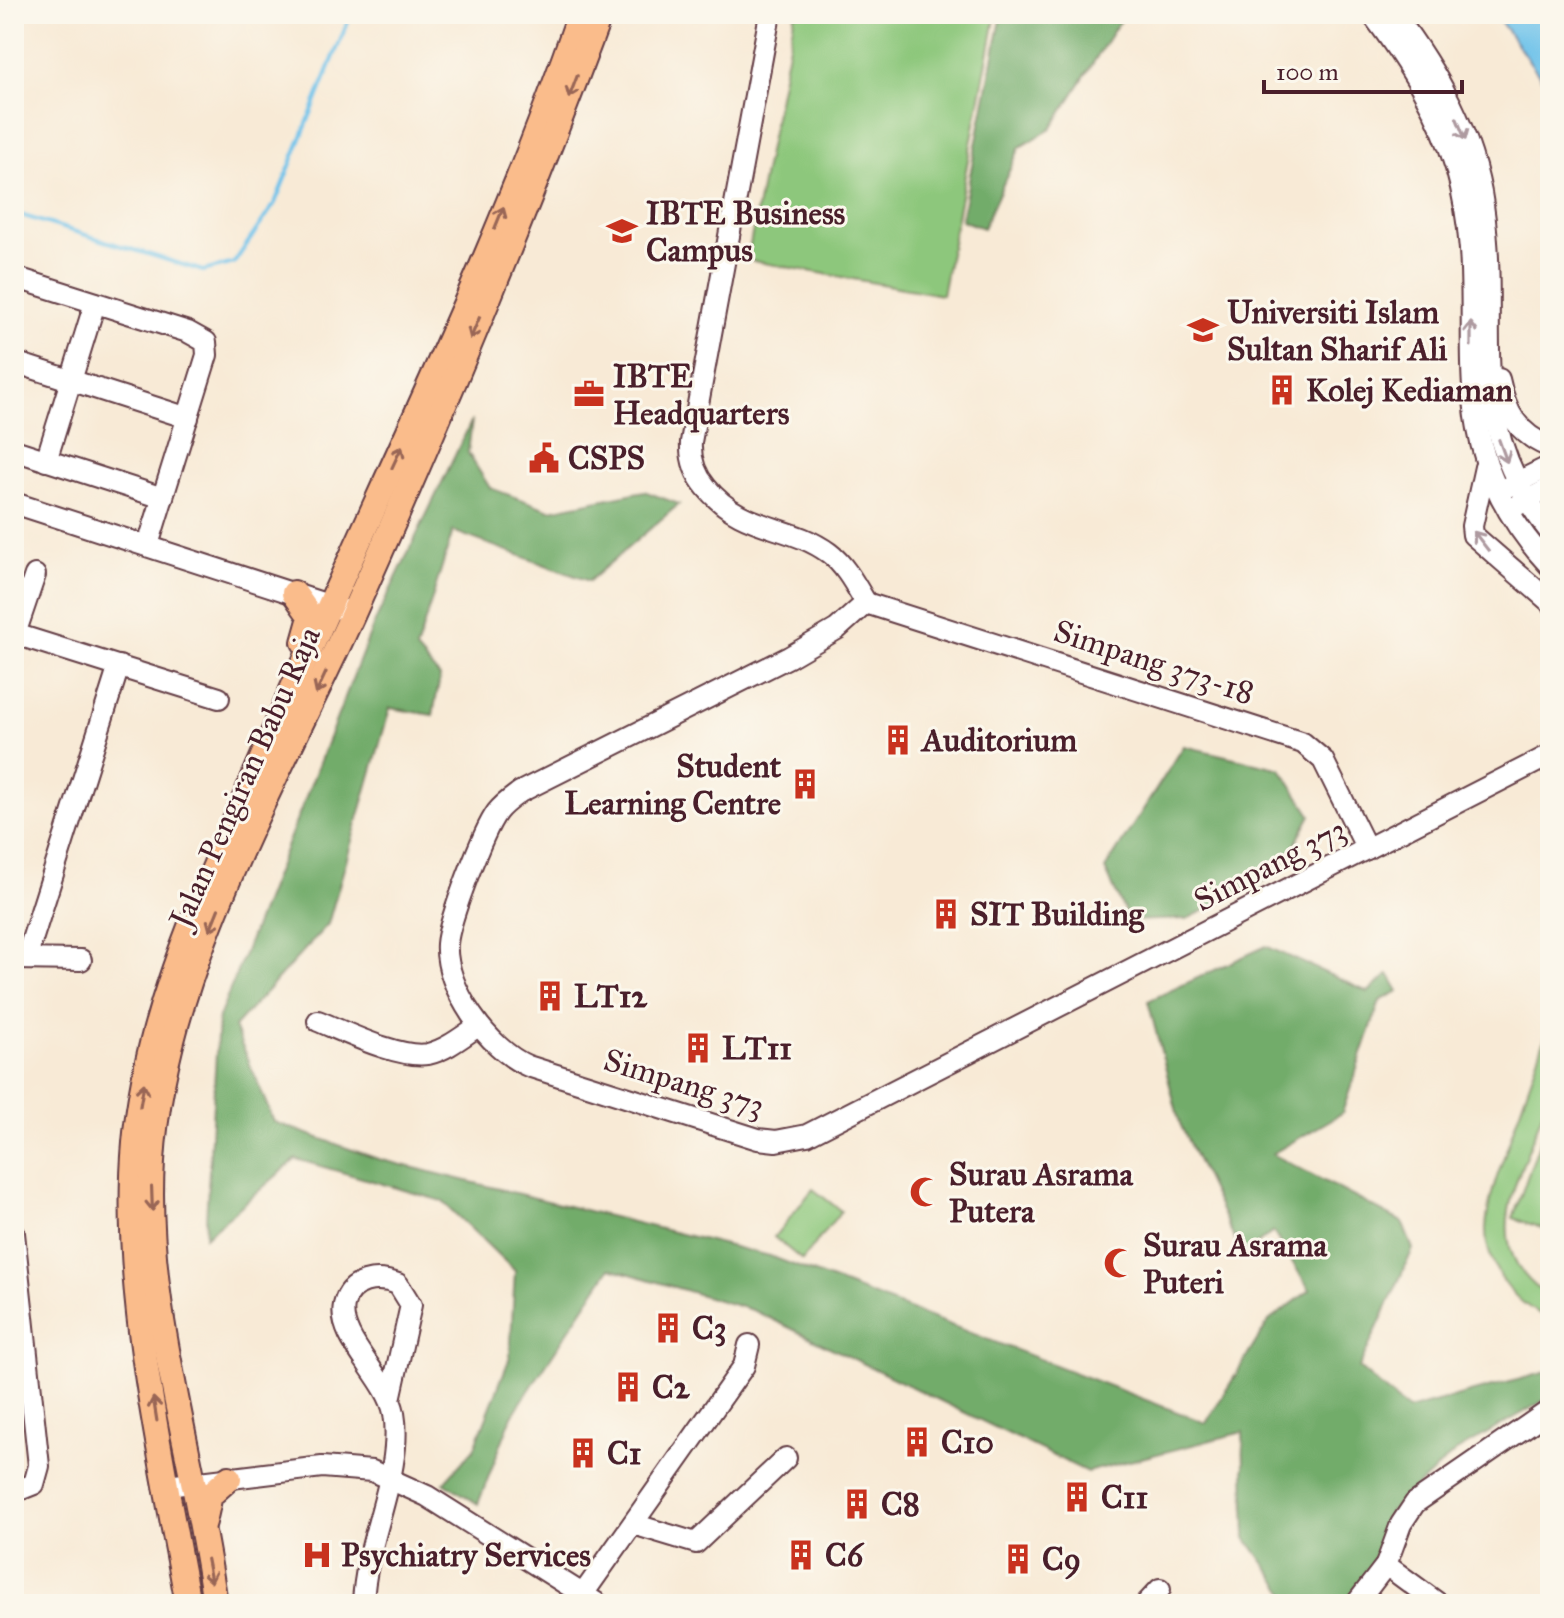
<svg xmlns="http://www.w3.org/2000/svg" width="1564" height="1618" viewBox="0 0 1564 1618" font-family="'IM FELL Great Primer',serif">
<style>
.green{fill:#8dc77b;stroke:#6c7353;stroke-width:2}
.forest{fill:#72ac6b;stroke:#5e664b;stroke-width:2}
.water{fill:#6ec2ea;stroke:#5c708a;stroke-width:2}
.lines{fill:none;stroke-linecap:round;stroke-linejoin:round}
.stream{stroke:#6ec2ea;stroke-width:4}
.minor-casing{stroke:#643d45;stroke-width:24}
.major-casing{stroke:#643d45;stroke-width:28}
.minor{stroke:#fff;stroke-width:20}
.major{stroke:#fabc8b;stroke-width:24}
.oneway{stroke:#996656}
.oneway2{stroke:#ae9aa0}
.labels{text-anchor:middle;dominant-baseline:central;stroke-width:6;stroke-linejoin:round;paint-order:stroke}
.poi-label{font-size:32px;font-weight:bold;fill:#4a1f2b;stroke:#fbf7ec;text-anchor:start}
.street-label{font-size:32px;fill:#4a1f2b;stroke:#fbf7ec}
</style>
<rect width="100%" height="100%" fill="#fbf7ec"/>
<filter id="ink" filterUnits="userSpaceOnUse"><feTurbulence type="fractalNoise" baseFrequency=".0125" numOctaves="2"/><feDisplacementMap in="SourceGraphic" scale="16" xChannelSelector="R" yChannelSelector="G"/><feConvolveMatrix kernelMatrix="1 2 1 2 8 2 1 2 1" color-interpolation-filters="sRGB"/></filter>
<filter id="wash" filterUnits="userSpaceOnUse"><feTurbulence type="fractalNoise" baseFrequency=".006" numOctaves="4" result="noise"/><feDisplacementMap in="SourceGraphic" scale="32" xChannelSelector="R" yChannelSelector="G"/><feGaussianBlur stdDeviation="1.8" result="paint"/><feColorMatrix in="noise" values="0 0 0 0 0 0 0 0 0 0 0 0 0 0 0 0 0 1.4 0 .05"/><feComposite in="paint" operator="in"/></filter>
<g filter="url(#wash)">
<rect width="100%" height="100%" fill="#f8ead6"/>
<g class="green">
<polygon points="795,14 996,14 942,295 747,260"/>
<path d="M1550,1023c0,19 3,43 0,62 -14,73 -88,156 0,212v21c-35,-12 -65,-52 -64,-90 2,-31 14,-59 24,-89 13,-38 27,-77 40,-116z"/>
<polygon points="1550,1112 1550,1231 1513,1218"/>
<polygon points="813,1189 841,1211 802,1260 774,1237"/>
</g>
<g class="forest">
<polygon points="1002,14 1124,14 1051,129 1020,147 983,228 961,220"/>
<polygon points="472,420 468,453 490,488 550,510 644,491 679,504 589,581 453,531 416,650 440,677 433,715 390,708 328,924 234,1027 274,1122 378,1159 770,1256 1206,1423 1269,1321 1310,1290 1273,1232 1242,1255 1180,1124 1148,1001 1266,946 1368,992 1389,974 1399,991 1380,1001 1342,1113 1272,1154 1402,1222 1413,1249 1359,1368 1408,1410 1550,1371 1550,1397 1455,1452 1390,1512 1374,1567 1348,1604 1294,1604 1246,1538 1243,1432 1087,1472 755,1311 610,1268 512,1416 478,1504 444,1482 474,1449 510,1357 515,1271 442,1201 296,1159 205,1237 218,1020 373,626"/>
<polygon points="1184,746 1281,769 1311,815 1279,874 1187,919 1129,921 1105,869"/>
</g>
<polygon class="water" points="1495,14 1550,14 1550,89 1548,87"/>
<g class="lines">
<polyline class="stream" points="14,213 203,271 234,263 275,203 351,14"/>
</g>
</g>
<g filter="url(#ink)">
<g class="lines">
<g class="minor-casing">
<g id="minor">
<path d="M770,14l-79,428c-1,18 4,32 15,45 36,45 82,36 123,66 16,12 27,33 37,50"/>
<path d="M1372,14c36,48 67,96 84,154 43,150 -31,265 94,398"/>
<path d="M1394,14c43,57 79,120 89,191 19,128 -23,213 67,327"/>
<polyline points="14,277 188,332 206,342 207,355 148,545"/>
<polyline points="14,362 188,418"/>
<path d="M1499,379c7,33 18,55 51,68"/>
<polyline points="14,450 163,498"/>
<polyline points="46,461 95,303"/>
<polyline points="1485,467 1472,526 1473,535 1550,602"/>
<polyline points="1506,488 1550,466"/>
<polyline points="14,503 353,613"/>
<polyline points="1518,505 1550,488"/>
<path d="M866,603l-29,26 -48,28 -269,135c-8,6 -17,12 -23,20 -14,19 -48,108 -50,132 -3,43 42,106 81,122l230,73 18,2 31,-6 743,-380"/>
<polyline points="866,603 1303,743 1323,760 1367,849"/>
<polyline points="15,634 219,698"/>
<polyline points="14,637 35,575"/>
<polyline points="14,959 81,960"/>
<polyline points="26,959 119,666"/>
<path d="M318,1021c27,11 82,38 110,33 18,-4 35,-18 50,-28"/>
<polyline points="14,1233 39,1466 34,1484 14,1492"/>
<polyline points="167,1486 322,1467 372,1471 427,1496 598,1604"/>
<polyline points="633,1524 696,1543 786,1458"/>
<polyline points="1386,1565 1439,1604"/>
<polyline points="583,1594 744,1366 749,1345"/>
<path d="M363,1604c2,-65 41,-132 31,-191 -7,-36 -57,-74 -50,-108 6,-26 33,-29 54,-21l13,21 -20,90"/>
<polyline points="1146,1604 1160,1589"/>
<polyline points="1356,1604 1386,1565 1401,1524 1415,1503 1550,1410"/>
</g>
</g>
<g class="major-casing">
<g id="major">
<polyline points="294,593 311,617 304,642"/>
<polyline points="204,1522 210,1495 229,1478"/>
<path d="M188,1604c-26,-146 -66,-312 -53,-461 12,-141 78,-270 133,-398 104,-243 226,-480 312,-731"/>
<path d="M215,1604c-19,-143 -72,-299 -63,-443 11,-186 124,-378 200,-545 89,-198 172,-399 248,-602"/>
</g>
</g>
<use href="#minor" class="minor"/>
<use href="#major" class="major"/>
</g>
<defs><path id="oneway-shaft" d="M-6 0H5M1.5-3L5.5 0L1.5 3" fill="none" stroke-width="1.6" stroke-linecap="round" stroke-linejoin="round" transform="scale(2)"/></defs>
<g class="oneway">
<use href="#oneway-shaft" transform="translate(573 87) rotate(111)"/>
<use href="#oneway-shaft" transform="translate(499 218) rotate(-68)"/>
<use href="#oneway-shaft" transform="translate(475 328) rotate(113)"/>
<use href="#oneway-shaft" transform="translate(397 457) rotate(-65)"/>
<use href="#oneway-shaft" transform="translate(321 683) rotate(115)"/>
<use href="#oneway-shaft" transform="translate(214 920) rotate(112)"/>
<use href="#oneway-shaft" transform="translate(142 1095) rotate(-80)"/>
<use href="#oneway-shaft" transform="translate(152 1199) rotate(88)"/>
<use href="#oneway-shaft" transform="translate(155 1409) rotate(-99)"/>
<use href="#oneway-shaft" transform="translate(209 1571) rotate(79)"/>
</g>
<g class="oneway2">
<use href="#oneway-shaft" transform="translate(1461 129) rotate(68)"/>
<use href="#oneway-shaft" transform="translate(1471 334) rotate(-90)"/>
<use href="#oneway-shaft" transform="translate(1503 451) rotate(70)"/>
<use href="#oneway-shaft" transform="translate(1481 541) rotate(-128)"/>
</g>
</g>
<defs>
<g id="school-bare" transform="scale(2.4)"><path d="M0-5L7-2L0 1L-7-2ZM-4 1L0 2.5L4 1V4Q0 6-4 4Z" fill="#c8321e" stroke="#fbf7ec" stroke-width="2.5" paint-order="stroke"/></g>
<g id="university-bare" transform="scale(2.4)"><path d="M0-5L7-2L0 1L-7-2ZM-4 1L0 2.5L4 1V4Q0 6-4 4Z" fill="#c8321e" stroke="#fbf7ec" stroke-width="2.5" paint-order="stroke"/></g>
<g id="building-bare" transform="scale(2.4)"><path d="M-4-6H4V6H1V3H-1V6H-4ZM-2.5-4.3h1.7v1.8h-1.7ZM.8-4.3h1.7v1.8H.8ZM-2.5-1h1.7V.8h-1.7ZM.8-1h1.7V.8H.8Z" fill="#c8321e" stroke="#fbf7ec" stroke-width="2.5" paint-order="stroke"/></g>
<g id="office-bare" transform="scale(2.4)"><path d="M-6-3h4V-5.5h4V-3h4V5H-6ZM-1-4.5V-3h2v-1.5ZM-6 0V1H6V0Z" fill="#c8321e" stroke="#fbf7ec" stroke-width="2.5" paint-order="stroke"/></g>
<g id="civic-bare" transform="scale(2.4)"><path d="M-.6-6.5H3V-4.5H.6V-3L4-1V1h2V6H-6V1h2V-1L-.6-3ZM-1.2 2.5V6h2.4V2.5Z" fill="#c8321e" stroke="#fbf7ec" stroke-width="2.5" paint-order="stroke"/></g>
<g id="mosque-bare" transform="scale(2.4)"><path d="M3.5-4.9A6 6 0 1 0 3.5 4.9A5 5 0 1 1 3.5-4.9Z" fill="#c8321e" stroke="#fbf7ec" stroke-width="2.5" paint-order="stroke"/></g>
<g id="hospital-bare" transform="scale(2.4)"><path d="M-5-5h3v3.5h4V-5h3V5h-3V1.5h-4V5h-3Z" fill="#c8321e" stroke="#fbf7ec" stroke-width="2.5" paint-order="stroke"/></g>
</defs>
<g fill-rule="evenodd">
<use href="#school-bare" x="622" y="231"/>
<use href="#university-bare" x="1203" y="330"/>
<use href="#building-bare" x="1282" y="390"/>
<use href="#office-bare" x="589" y="394"/>
<use href="#civic-bare" x="544" y="458"/>
<use href="#building-bare" x="898" y="740"/>
<use href="#building-bare" x="805" y="784"/>
<use href="#building-bare" x="946" y="914"/>
<use href="#building-bare" x="550" y="996"/>
<use href="#building-bare" x="698" y="1048"/>
<use href="#mosque-bare" x="925" y="1192"/>
<use href="#mosque-bare" x="1119" y="1263"/>
<use href="#building-bare" x="668" y="1328"/>
<use href="#building-bare" x="628" y="1387"/>
<use href="#building-bare" x="917" y="1442"/>
<use href="#building-bare" x="583" y="1453"/>
<use href="#building-bare" x="1077" y="1497"/>
<use href="#building-bare" x="857" y="1504"/>
<use href="#hospital-bare" x="317" y="1555"/>
<use href="#building-bare" x="801" y="1555"/>
<use href="#building-bare" x="1018" y="1559"/>
</g>
<g class="labels">
<g class="poi-label">
<text x="646" y="213">IBTE Business<tspan x="646" dy="37">Campus</tspan></text>
<text x="1227" y="312">Universiti Islam<tspan x="1227" dy="37">Sultan Sharif Ali</tspan></text>
<text x="613" y="376">IBTE<tspan x="613" dy="37">Headquarters</tspan></text>
<text x="1306" y="390">Kolej Kediaman</text>
<text x="568" y="458">CSPS</text>
<text x="922" y="740">Auditorium</text>
<text x="781" y="766" text-anchor="end">Student<tspan x="781" dy="37">Learning Centre</tspan></text>
<text x="970" y="914">SIT Building</text>
<text x="574" y="996">LT12</text>
<text x="722" y="1048">LT11</text>
<text x="949" y="1174">Surau Asrama<tspan x="949" dy="37">Putera</tspan></text>
<text x="1143" y="1245">Surau Asrama<tspan x="1143" dy="37">Puteri</tspan></text>
<text x="692" y="1328">C3</text>
<text x="652" y="1387">C2</text>
<text x="941" y="1442">C10</text>
<text x="607" y="1453">C1</text>
<text x="1101" y="1497">C11</text>
<text x="881" y="1504">C8</text>
<text x="341" y="1555">Psychiatry Services</text>
<text x="825" y="1555">C6</text>
<text x="1042" y="1559">C9</text>
</g>
<g class="street-label">
<text transform="translate(1154 662) rotate(18)">Simpang 373-18</text>
<text transform="translate(245 777) rotate(-66)">Jalan Pengiran Babu Raja</text>
<text transform="translate(1270 865) rotate(-27)">Simpang 373</text>
<text transform="translate(684 1083) rotate(17)">Simpang 373</text>
</g>
</g>
<rect width="1564" height="1618" fill="none" stroke="#fbf7ec" stroke-width="48"/>
<path d="M1264 80v12h198v-12" fill="none" stroke="#4a1f2b" stroke-width="4"/>
<text x="1276" y="80" font-size="24" fill="#4a1f2b" stroke="#fbf7ec" stroke-width="6" paint-order="stroke">100 m</text>
</svg>
